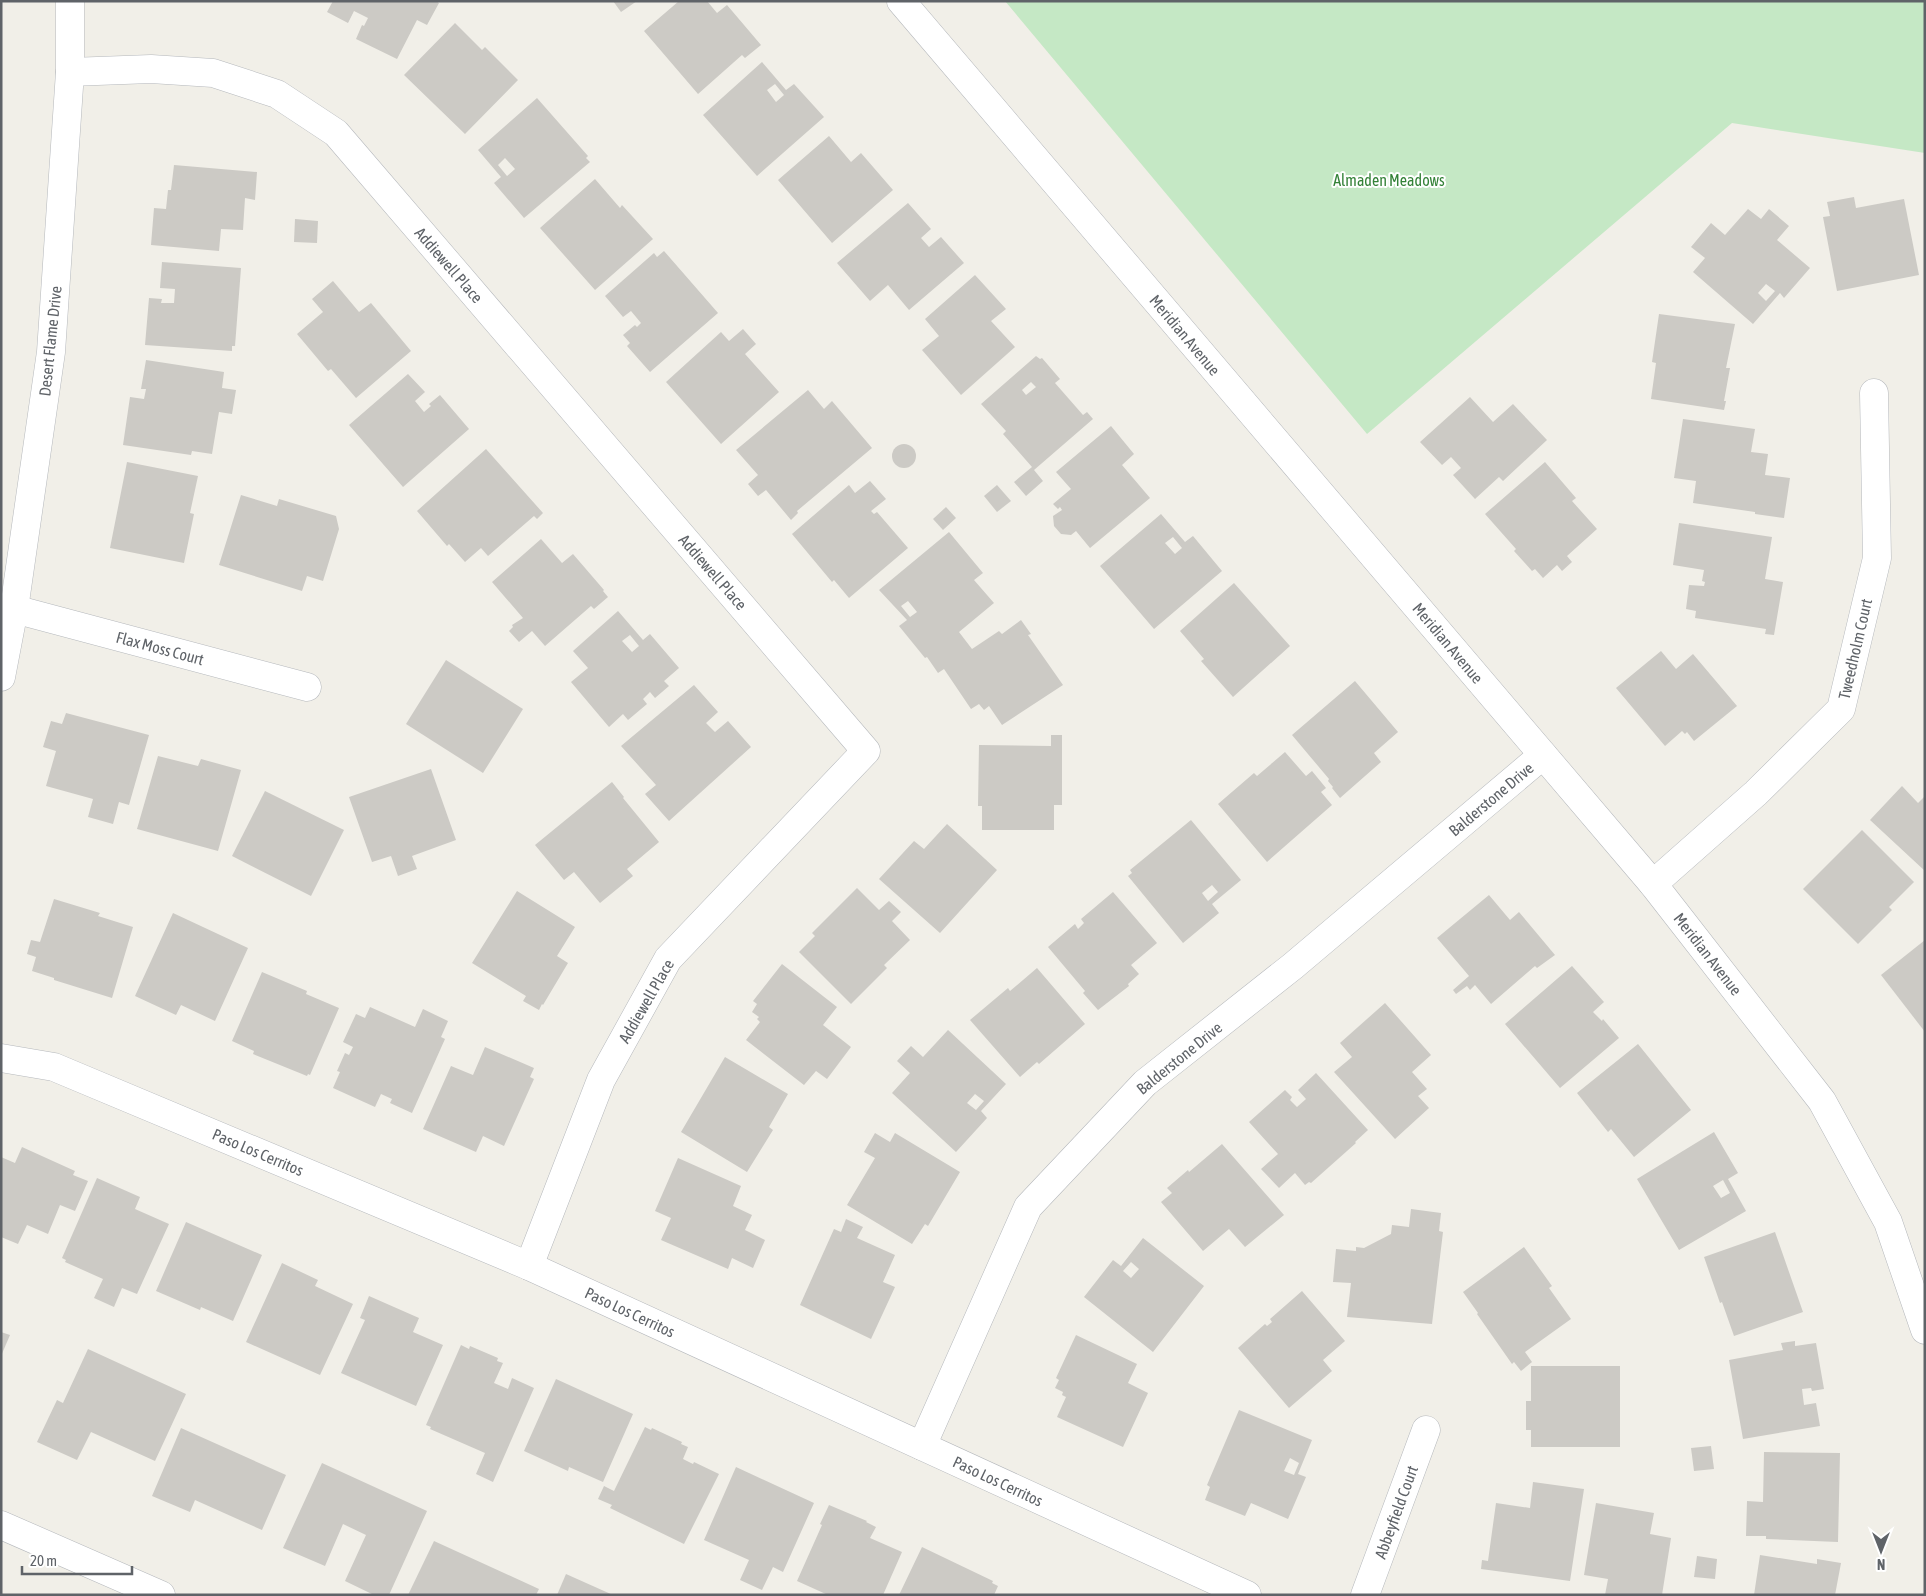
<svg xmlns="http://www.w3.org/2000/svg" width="1926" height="1596" viewBox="0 0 1926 1596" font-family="'Asap Condensed',sans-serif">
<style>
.green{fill:#c5e8c5}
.building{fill:#cccac5;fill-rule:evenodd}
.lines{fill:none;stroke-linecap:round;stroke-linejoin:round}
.minor-casing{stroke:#b5b8bc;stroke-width:29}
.minor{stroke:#fff;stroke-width:28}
.labels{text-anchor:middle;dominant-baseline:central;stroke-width:4;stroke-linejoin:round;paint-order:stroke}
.park-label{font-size:16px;fill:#348238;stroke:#fff}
.street-label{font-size:16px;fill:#5f6368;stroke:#fff}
</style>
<rect width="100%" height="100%" fill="#f1efe8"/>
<polygon class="green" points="1005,1 1925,1 1925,153 1732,123 1367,434"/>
<g class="building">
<polygon points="333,1 436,1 439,3 427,25 417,20 397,59 356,39 362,25 364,26 368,18 354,11 348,23 327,12"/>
<polygon points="613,1 637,1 621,12"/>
<polygon points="679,1 707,1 717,13 727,5 761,45 745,58 742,55 698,94 644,31"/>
<polygon points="455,23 482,50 485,47 518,80 465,134 404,75"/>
<path d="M762,62l24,28 8,-6 30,33 -67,59 -54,-61zM775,84l9,11 -8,7 -9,-12z"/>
<path d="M537,98l51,58 -2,2 4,4 -66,56 -30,-35 7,-6 -23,-27zM505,158l10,11 -8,7 -9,-11z"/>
<polygon points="829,136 851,162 861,153 893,190 832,243 778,180"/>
<polygon points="174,165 257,172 255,200 245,198 243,230 221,229 219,251 151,245 154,208 166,209 168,190 171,190"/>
<polygon points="595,179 620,208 622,205 653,239 595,290 540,228"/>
<polygon points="1854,197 1856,208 1904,199 1919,275 1837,291 1823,217 1830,216 1827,202"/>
<polygon points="908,203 931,229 921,238 929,247 941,237 964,263 909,310 888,285 870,301 837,263"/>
<path d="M1748,209l13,10 8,-10 20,17 -12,14 33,28 -26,30 -4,-5 -27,31 -60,-52 12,-14 -14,-11 20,-24 14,12zM1766,284l9,7 -9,10 -8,-8z"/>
<polygon points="295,219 318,221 317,243 294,242"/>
<polygon points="664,251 718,313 650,372 627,346 630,343 623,335 635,325 637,327 641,323 631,311 623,317 605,296 654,253 657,257"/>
<polygon points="162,262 241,268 235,346 232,346 232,351 145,345 149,298 162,299 161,303 174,303 175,289 160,288"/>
<polygon points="975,275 1006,309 991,321 1015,347 961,395 922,350 939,336 925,319"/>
<polygon points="333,281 359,312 371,303 411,351 356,398 331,369 328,371 297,334 323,312 312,299"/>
<polygon points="1659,314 1735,324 1726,368 1730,368 1724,401 1726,401 1724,410 1651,399 1656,363 1652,362"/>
<polygon points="743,329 756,344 745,354 779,392 721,444 666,382 721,332 729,341"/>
<path d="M1036,356l4,3 2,-1 18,21 -5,4 28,32 4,-3 6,7 -59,51 9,11 -17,15 -12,-14 18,-15 -29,-33 3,-3 -25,-27zM1031,382l5,5 -10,8 -4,-5z"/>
<polygon points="146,360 224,372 222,388 236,390 232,414 219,412 212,454 192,451 191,455 123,445 130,397 144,399 146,389 141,389"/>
<polygon points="408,374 425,392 415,401 424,412 431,406 429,404 440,395 469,429 403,487 349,425"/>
<polygon points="808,390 824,409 832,401 872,448 797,511 798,513 791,520 766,490 758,496 748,484 758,475 736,450"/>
<polygon points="1470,397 1493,422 1513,404 1547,440 1503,481 1499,477 1475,499 1453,475 1461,468 1451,457 1442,465 1420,442"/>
<polygon points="1683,419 1755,429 1751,452 1768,454 1765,475 1790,478 1784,518 1755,514 1755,512 1693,503 1696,481 1674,478"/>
<polygon points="1111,426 1134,454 1122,465 1150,498 1090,548 1076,531 1071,535 1061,534 1054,526 1053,516 1062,510 1060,507 1058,509 1053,504 1071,489 1056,472"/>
<circle cx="904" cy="456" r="12"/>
<polygon points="486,449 543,513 537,519 534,516 488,556 481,548 465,562 449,544 447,546 417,511"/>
<polygon points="127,462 198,476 190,513 194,514 184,563 110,548"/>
<polygon points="1545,462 1576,498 1572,501 1597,529 1567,556 1572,562 1562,571 1557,565 1543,578 1535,569 1532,571 1514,551 1516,549 1485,514"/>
<polygon points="870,481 886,499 871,511 874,514 877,512 908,548 849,598 834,580 832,582 792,534 849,485 855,493"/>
<polygon points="997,485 1011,501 997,512 984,496"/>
<polygon points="241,495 277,506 279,499 336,516 339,529 323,581 307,576 302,591 219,565"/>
<polygon points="946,507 956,518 943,530 933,519"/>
<path d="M1161,514l24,28 8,-6 29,35 -68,58 -54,-63zM1173,537l9,11 -7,6 -10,-11z"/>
<polygon points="1679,523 1772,537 1765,579 1783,582 1774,635 1765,634 1766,629 1695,618 1696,611 1686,609 1689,585 1704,586 1705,582 1702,581 1704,570 1673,565"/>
<path d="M949,532l34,41 -9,7 20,23 -35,29 13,17 27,-18 3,3 19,-14 10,14 -3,1 35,50 -61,40 -13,-19 -5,4 -5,-6 -8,5 -27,-40 -6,4 -11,-16 -2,1 -26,-32 8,-6 -28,-30zM908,601l9,11 -7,5 -9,-11z"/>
<polygon points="541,539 562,563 573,554 604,590 603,591 608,597 594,609 591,606 545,646 532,631 519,642 509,631 513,627 512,625 523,618 492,582"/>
<polygon points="1234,583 1290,646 1233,697 1201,661 1204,659 1180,631"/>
<path d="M618,611l25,29 7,-6 29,34 -15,13 5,5 -14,12 -5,-6 -7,7 4,5 -19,16 -5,-6 -14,13 -38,-45 17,-14 -15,-17zM630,635l9,11 -7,6 -10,-11z"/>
<polygon points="1661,651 1676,669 1693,654 1737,706 1694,741 1687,732 1685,734 1682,731 1665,746 1616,688"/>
<polygon points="446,660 523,709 483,773 406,724"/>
<polygon points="1355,681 1398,732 1374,753 1381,762 1340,798 1332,788 1333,787 1328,781 1329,779 1292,735"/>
<polygon points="694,685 718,712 706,723 715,732 728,721 751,747 669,821 645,794 656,785 621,746"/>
<polygon points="66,713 149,735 129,805 119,802 113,824 88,817 93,799 46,786 56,751 43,747 51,721 62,724"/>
<polygon points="1051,735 1062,735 1062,805 1054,805 1054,830 982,830 982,806 978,806 979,745 1051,746"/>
<polygon points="1285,752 1306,776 1312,771 1326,788 1321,792 1332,805 1267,862 1218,804 1254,773 1257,776"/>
<polygon points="158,756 198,766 201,759 241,770 218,851 137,829"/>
<polygon points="431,769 456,840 412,856 417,869 398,876 391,856 372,862 349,797"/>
<polygon points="612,782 624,797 623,798 659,842 627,869 633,876 600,903 574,872 564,880 535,845"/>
<polygon points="1902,786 1918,803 1925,796 1925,871 1870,820"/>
<polygon points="265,791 344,830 311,896 232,856"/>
<path d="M1191,820l50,60 -29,24 7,9 -36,30 -55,-67 4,-3 -2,-3zM1212,885l6,7 -10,9 -6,-8z"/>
<polygon points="947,824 997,870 940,933 879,879 914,841 924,849"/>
<polygon points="1862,830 1914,882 1889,907 1892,910 1858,944 1803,889"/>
<polygon points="857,888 879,910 889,901 901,912 892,921 910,940 884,965 887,968 851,1004 799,952 815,936 812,933"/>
<polygon points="517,891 575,927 557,956 568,963 543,1005 542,1004 539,1010 523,1001 526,996 472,963"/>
<polygon points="1113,892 1157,943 1131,965 1139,974 1128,984 1129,986 1098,1010 1083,993 1085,991 1048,947 1075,924 1078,929 1084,923 1081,919"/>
<polygon points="1489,895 1510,920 1519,912 1555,955 1537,968 1535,966 1491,1004 1475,985 1470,990 1467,986 1456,994 1453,990 1469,976 1437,938"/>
<polygon points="54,899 100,913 98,916 133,927 112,998 54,980 54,978 32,971 36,957 27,954 31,940 40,942"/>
<polygon points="173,913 248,948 215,1021 181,1005 176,1015 135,996"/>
<polygon points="1925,940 1925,1032 1881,975"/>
<polygon points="782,964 837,1007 823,1025 851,1047 827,1079 816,1071 804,1085 746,1040 760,1022 757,1019 759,1017 752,1012 757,1004 753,1001"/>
<polygon points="1572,966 1604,1002 1593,1012 1602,1021 1603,1019 1619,1038 1560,1088 1505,1024"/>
<polygon points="1037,968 1085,1024 1039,1064 1037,1062 1020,1077 970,1020 1008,988 1010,991"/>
<polygon points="262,972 307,991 306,994 339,1008 310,1075 308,1074 307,1076 253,1054 254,1051 232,1041"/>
<polygon points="1385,1003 1431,1055 1412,1072 1427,1089 1418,1096 1429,1108 1395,1139 1334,1072 1352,1057 1340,1043"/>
<polygon points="370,1007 415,1027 423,1009 448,1021 441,1037 445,1039 412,1113 390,1103 392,1099 381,1094 375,1107 333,1088 340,1072 337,1071 345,1053 349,1055 353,1047 343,1042 356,1014 365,1018"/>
<path d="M948,1030l58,54 -25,27 6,7 -31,34 -64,-59 18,-20 -13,-12 14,-15 12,11zM975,1094l9,7 -8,9 -9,-7z"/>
<polygon points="1638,1044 1691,1110 1634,1157 1611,1129 1608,1132 1577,1093"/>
<polygon points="485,1047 534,1068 530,1077 534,1079 504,1146 483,1136 476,1152 423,1129 451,1066 473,1075"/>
<polygon points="725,1057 788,1094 769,1127 773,1130 747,1172 681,1132"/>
<polygon points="1316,1073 1368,1130 1355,1142 1356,1143 1311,1183 1309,1182 1305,1185 1295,1173 1279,1188 1261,1169 1278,1154 1249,1122 1285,1090 1292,1097 1290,1100 1297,1107 1306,1099 1298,1090"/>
<path d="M1714,1132l24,41 -10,6 18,32 -67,39 -42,-71zM1723,1180l7,13 -9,5 -8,-12z"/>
<polygon points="875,1133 890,1142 895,1133 960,1172 928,1226 925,1224 912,1244 847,1205 875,1158 864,1152"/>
<polygon points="1222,1144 1284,1215 1245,1247 1229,1229 1203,1251 1161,1202 1172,1193 1167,1188 1188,1170 1189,1172"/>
<polygon points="22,1147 75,1171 73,1175 88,1181 75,1211 60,1205 48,1234 27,1225 18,1244 1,1237 1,1157 15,1163"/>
<polygon points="678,1158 741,1186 733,1206 752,1215 745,1230 765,1240 753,1268 732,1258 728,1269 661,1240 671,1218 655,1211"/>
<polygon points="97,1178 140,1197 135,1209 169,1224 137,1294 122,1288 114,1307 94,1298 103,1279 65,1262 66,1260 62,1258"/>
<polygon points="1411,1209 1441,1213 1439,1231 1443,1232 1432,1324 1347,1317 1351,1283 1333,1282 1336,1249 1356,1251 1356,1247 1364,1248 1391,1234 1392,1225 1409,1227"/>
<polygon points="846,1219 863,1227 857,1238 895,1255 883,1282 895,1287 871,1339 800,1305 834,1229 841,1232"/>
<polygon points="186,1222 262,1255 233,1321 201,1307 200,1310 156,1291"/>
<polygon points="1775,1232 1803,1312 1734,1336 1722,1302 1720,1303 1704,1257"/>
<path d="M1143,1238l61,48 -51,66 -69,-55 29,-37 8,6zM1131,1262l8,7 -8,9 -8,-7z"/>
<polygon points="1524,1247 1552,1286 1549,1288 1571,1319 1525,1352 1532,1362 1521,1371 1514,1362 1512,1364 1477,1314 1478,1313 1463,1292"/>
<polygon points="282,1263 318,1280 315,1286 353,1304 320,1375 246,1342"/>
<polygon points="1302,1291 1345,1341 1323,1360 1332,1371 1289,1408 1238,1348 1265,1324 1267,1326 1272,1322 1270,1319"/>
<polygon points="369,1296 419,1318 413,1332 443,1345 416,1406 341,1373 365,1320 360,1318"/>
<polygon points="1,1332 10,1335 1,1356"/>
<polygon points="1076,1335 1137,1364 1128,1383 1148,1393 1123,1447 1057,1417 1066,1397 1062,1395 1063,1392 1055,1388 1059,1380 1056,1378"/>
<polygon points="1795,1341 1795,1346 1816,1343 1824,1389 1812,1391 1811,1388 1802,1389 1804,1405 1816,1403 1820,1426 1743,1439 1729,1360 1783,1350 1781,1343"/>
<polygon points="461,1345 469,1349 470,1346 498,1358 497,1361 503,1363 494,1383 508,1389 512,1378 534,1388 493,1482 476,1474 485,1453 430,1429 431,1427 426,1425"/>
<polygon points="88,1349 186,1394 155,1461 91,1432 77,1460 37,1442 57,1400 63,1403"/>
<polygon points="1531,1366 1620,1366 1620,1447 1531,1447 1531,1430 1526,1430 1526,1401 1531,1401"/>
<polygon points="556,1379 633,1414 603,1482 569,1467 568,1471 524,1451"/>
<path d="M1239,1410l73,30 -14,34 8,3 -18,42 -37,-16 -6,13 -40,-16 5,-13 -3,-2zM1290,1458l9,5 -5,12 -10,-4z"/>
<polygon points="645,1427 651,1430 652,1428 682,1442 681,1444 688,1447 683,1459 693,1464 694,1462 719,1474 684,1544 610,1508 612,1505 598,1499 604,1486 614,1491"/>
<polygon points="181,1428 286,1475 262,1530 195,1500 190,1512 152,1496"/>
<polygon points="1711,1446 1714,1469 1694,1471 1691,1448"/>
<polygon points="1764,1452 1840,1453 1838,1542 1766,1539 1766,1536 1746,1536 1747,1501 1763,1502"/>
<polygon points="322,1463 427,1511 389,1595 374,1595 345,1581 366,1535 343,1524 325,1566 283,1548"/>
<polygon points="736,1467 814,1503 783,1572 773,1567 762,1590 740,1580 749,1560 704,1540"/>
<polygon points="1533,1482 1584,1489 1570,1581 1481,1569 1482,1560 1488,1561 1496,1503 1530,1508"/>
<polygon points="1596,1503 1654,1513 1650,1534 1671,1538 1662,1595 1605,1595 1608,1579 1584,1575"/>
<polygon points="829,1505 867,1521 866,1522 876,1527 870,1538 902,1552 883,1595 828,1595 797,1581 822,1525 820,1524"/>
<polygon points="434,1541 539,1589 536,1595 408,1595"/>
<polygon points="922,1547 993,1581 992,1583 998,1586 994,1595 899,1595"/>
<polygon points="1760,1555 1817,1564 1817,1559 1841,1563 1835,1595 1754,1595"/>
<polygon points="1697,1556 1717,1559 1715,1579 1694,1577"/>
<polygon points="566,1574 613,1595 557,1595"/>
</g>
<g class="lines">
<g class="minor-casing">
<g id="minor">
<polyline points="901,1 1653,884 1822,1101 1888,1222 1925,1330"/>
<polyline points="70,72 151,69 213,73 277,94 336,133 866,751 668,959 601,1080 529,1266"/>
<polyline points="14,609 307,687"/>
<polyline points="1,677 14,609 51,352 70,72 70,1"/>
<polyline points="1653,884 1756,793 1841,709 1877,558 1874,393"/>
<polyline points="1,1058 54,1067 529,1266 1247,1595"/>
<polyline points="922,1446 1028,1207 1145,1083 1293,966 1543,755"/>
<polyline points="1,1525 161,1595"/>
<polyline points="1365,1595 1426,1430"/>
</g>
</g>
<use href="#minor" class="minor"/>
</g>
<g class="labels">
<g class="park-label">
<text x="1389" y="180">Almaden Meadows</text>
</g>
<g class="street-label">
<text transform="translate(449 265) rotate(49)">Addiewell Place</text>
<text transform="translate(1185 335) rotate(50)">Meridian Avenue</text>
<text transform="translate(50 341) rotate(-84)">Desert Flame Drive</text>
<text transform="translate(713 572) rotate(49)">Addiewell Place</text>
<text transform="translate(1448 643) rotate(50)">Meridian Avenue</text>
<text transform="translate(160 648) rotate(15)">Flax Moss Court</text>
<text transform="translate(1855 649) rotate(-77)">Tweedholm Court</text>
<text transform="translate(1491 799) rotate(-40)">Balderstone Drive</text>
<text transform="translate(1708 954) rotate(52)">Meridian Avenue</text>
<text transform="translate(646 1001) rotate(-60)">Addiewell Place</text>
<text transform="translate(1179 1058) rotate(-39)">Balderstone Drive</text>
<text transform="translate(258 1152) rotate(23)">Paso Los Cerritos</text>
<text transform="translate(630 1312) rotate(25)">Paso Los Cerritos</text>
<text transform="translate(998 1481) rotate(25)">Paso Los Cerritos</text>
<text transform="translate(1396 1512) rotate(-70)">Abbeyfield Court</text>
</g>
</g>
<rect width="1926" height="1596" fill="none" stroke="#5f6368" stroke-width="5"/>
<g transform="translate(1881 1551) rotate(180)" stroke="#ffffff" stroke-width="4" paint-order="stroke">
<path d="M0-4L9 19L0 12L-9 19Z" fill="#5f6368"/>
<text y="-8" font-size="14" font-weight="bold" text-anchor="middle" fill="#5f6368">N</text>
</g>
<path d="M22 1566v8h110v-8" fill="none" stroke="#5f6368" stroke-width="2.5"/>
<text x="30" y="1566" font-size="15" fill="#5f6368" stroke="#ffffff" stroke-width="4" paint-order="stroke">20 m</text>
</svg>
